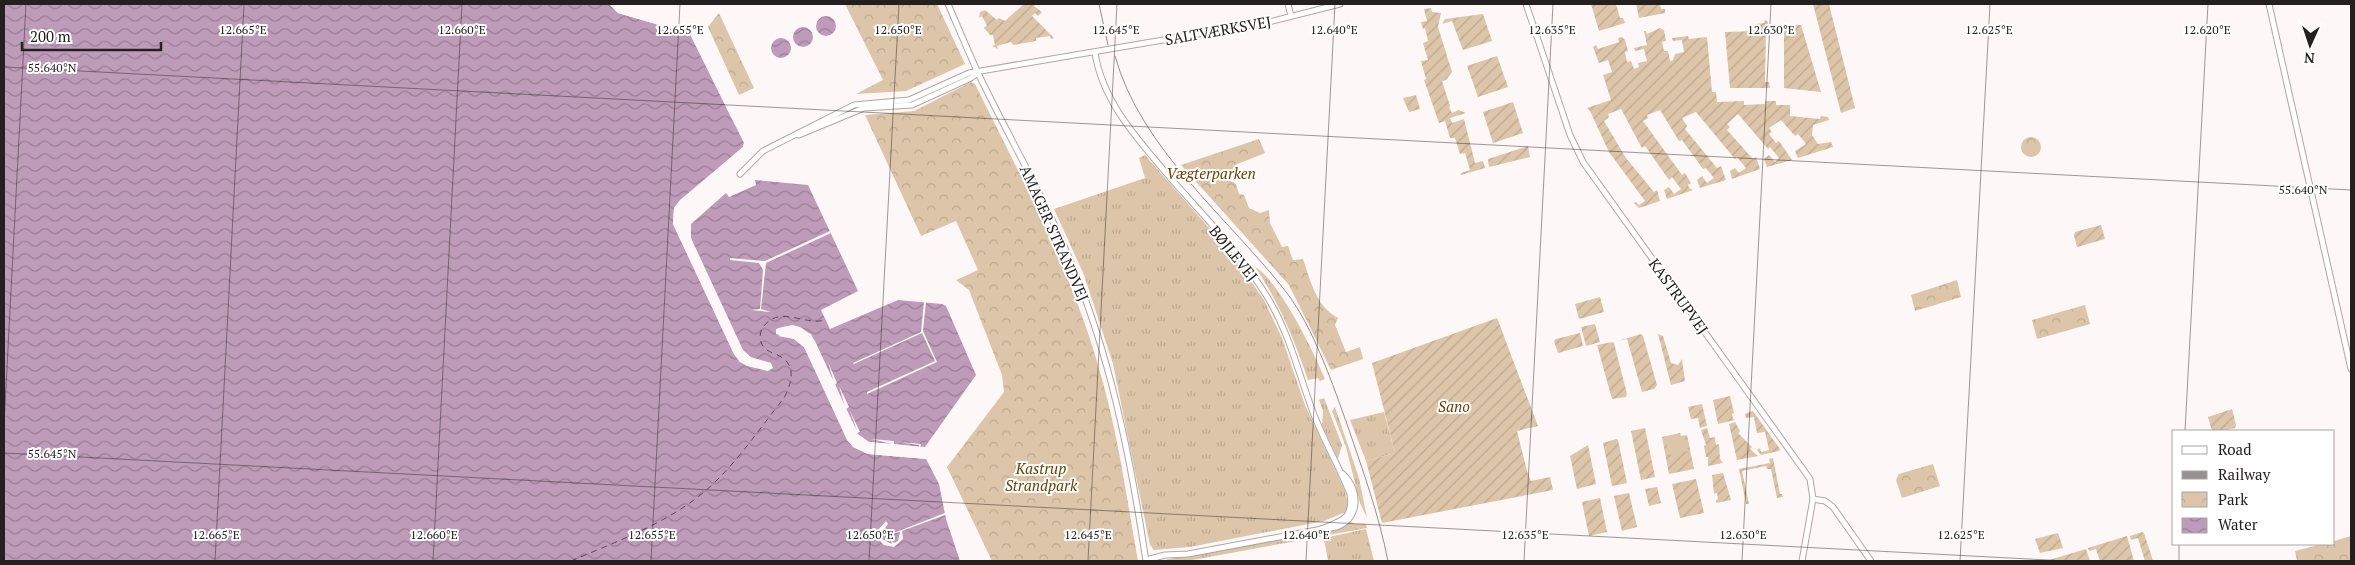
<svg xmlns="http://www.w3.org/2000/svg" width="2355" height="565" viewBox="0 0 2355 565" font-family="'PT Serif',serif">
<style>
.grass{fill:url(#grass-tufts)}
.park{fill:url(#park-crowns)}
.garden{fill:url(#garden-furrows)}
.pitch{fill:#dcc5a8}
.water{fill:url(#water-waves)}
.pier{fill:#fdf8f7}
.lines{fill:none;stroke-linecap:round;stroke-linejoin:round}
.ferry{stroke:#6c3e65;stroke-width:1;stroke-dasharray:6 5;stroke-linecap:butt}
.secondary-casing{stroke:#b1a5a4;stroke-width:7}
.secondary{stroke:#fff;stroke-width:5}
.rail{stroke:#969190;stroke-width:1}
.ticks{fill:none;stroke:#252020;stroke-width:1;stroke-opacity:0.45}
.labels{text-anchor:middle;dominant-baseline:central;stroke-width:4;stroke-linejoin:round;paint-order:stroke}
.street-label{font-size:15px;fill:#252020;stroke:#fff}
.park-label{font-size:15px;font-style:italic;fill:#684404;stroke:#fff}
.ticks-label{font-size:12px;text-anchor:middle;fill:#252020;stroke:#fff;stroke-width:4;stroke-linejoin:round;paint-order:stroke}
</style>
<defs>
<pattern id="grass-tufts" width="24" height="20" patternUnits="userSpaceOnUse" patternTransform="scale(1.25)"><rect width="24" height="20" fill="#dcc5a8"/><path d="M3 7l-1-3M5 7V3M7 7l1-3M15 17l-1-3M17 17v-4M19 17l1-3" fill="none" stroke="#bda990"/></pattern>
<pattern id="park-crowns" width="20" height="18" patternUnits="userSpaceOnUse" patternTransform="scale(1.25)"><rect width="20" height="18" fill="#dcc5a8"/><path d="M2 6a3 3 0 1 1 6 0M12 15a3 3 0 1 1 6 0" fill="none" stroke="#bda990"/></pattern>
<pattern id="garden-furrows" width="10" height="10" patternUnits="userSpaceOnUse" patternTransform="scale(1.25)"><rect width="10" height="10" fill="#dcc5a8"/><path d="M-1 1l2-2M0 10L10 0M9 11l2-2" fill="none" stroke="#bda990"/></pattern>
<pattern id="water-waves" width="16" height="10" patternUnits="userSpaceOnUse" patternTransform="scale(1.25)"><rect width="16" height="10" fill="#be9bb8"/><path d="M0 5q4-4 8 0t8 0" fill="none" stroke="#9a7e95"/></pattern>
</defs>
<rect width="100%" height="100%" fill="#fdf8f7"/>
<g class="grass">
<polygon points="1145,155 1232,254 1264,300 1282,338 1305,405 1345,491 1348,505 1346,512 1324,521 1190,547 1154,550 1150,545 1113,364 1084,275 1054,209 1145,178 1139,158"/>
<path d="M1255,267c23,12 60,87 70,112l-5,2 -2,-3 -10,2c-14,-41 -29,-78 -53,-113z"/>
<polygon points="1324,398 1342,445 1338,459 1322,425 1323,411 1319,400"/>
<polygon points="1335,407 1359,478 1367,518 1360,503 1346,447 1332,411"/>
<polygon points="1384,412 1395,453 1366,461 1350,420"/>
<polygon points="1351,522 1354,524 1366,524 1367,528 1187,561 1158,561 1329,531 1342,528"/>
<polygon points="1366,529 1374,561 1328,561 1324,538"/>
</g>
<g class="park">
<polygon points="845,4 937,4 965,64 906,91 856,94 883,80"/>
<polygon points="719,13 754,88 739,95 708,27"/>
<path d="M971,82l4,2c48,97 99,191 127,295 17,60 25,122 36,182h-146l-45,-94 57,-75 -2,-17 -33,-85 -13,-10 22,-10 -22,-49 -35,15 -56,-121 49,-4z"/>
<circle cx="2031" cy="147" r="10"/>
<path d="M1259,139l6,14 -30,12 -8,14 9,5 3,10 5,1 5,13 11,5 9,-3 1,13 12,24 6,-1 5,14 10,-1c8,23 13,47 35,59l-3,7 11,27 14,-5 3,12 -32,11 -42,-85 -108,-120z"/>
<polygon points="1957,280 1961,297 1915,311 1911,295"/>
<polygon points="2085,305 2090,324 2037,339 2032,320"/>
<polygon points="1933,464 1940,486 1902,498 1896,480 1899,474"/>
<polygon points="2351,536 2351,561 2297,561 2295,551 2322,544 2334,544 2334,541"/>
</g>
<g class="garden">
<polygon points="1024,4 1036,4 1034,6 1042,12 1038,16 1035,13 1032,16 1054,38 1051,39 1050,36 1036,38 1036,41 1013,45 1011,42 997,46 998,49 992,46 995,45 993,35 990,35 984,28 987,26 982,16 979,18 980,12 985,10 997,20 999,18 1005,21"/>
<polygon points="1591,4 1616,4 1620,18 1623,18 1625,23 1599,31"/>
<polygon points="1636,4 1660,4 1661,9 1665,9 1665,13 1639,18"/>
<polygon points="1813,4 1829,4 1855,108 1841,113"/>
<polygon points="1431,8 1432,12 1441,13 1438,27 1452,72 1446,80 1442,81 1450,106 1449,107 1452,113 1459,110 1466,113 1450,118 1452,123 1464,119 1475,163 1483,161 1485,168 1461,175 1461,173 1470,170 1465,153 1460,154 1455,138 1450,138 1445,121 1439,123 1424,80 1426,79 1421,61 1428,60 1423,43 1428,41 1425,28 1423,29 1421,22 1427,21 1424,9"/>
<polygon points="1483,14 1492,41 1463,50 1452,21 1442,24 1445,19"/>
<polygon points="1765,20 1768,22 1769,31 1766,31 1765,82 1769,82 1770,88 1730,88 1725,32 1755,31 1757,30 1756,24 1764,23"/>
<polygon points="1784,24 1801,25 1821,92 1784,88"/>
<polygon points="1660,28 1664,30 1666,41 1662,42 1664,51 1668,51 1670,61 1673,60 1675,54 1684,52 1682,40 1673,41 1672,38 1688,36 1689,39 1707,37 1712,92 1716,92 1717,102 1744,101 1744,105 1765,104 1765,101 1776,101 1776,105 1790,105 1790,116 1820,119 1821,116 1828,117 1829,120 1813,125 1812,135 1818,144 1831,142 1833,147 1798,158 1795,151 1806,144 1798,134 1795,136 1781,120 1769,128 1772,132 1769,134 1776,143 1779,141 1792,160 1767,167 1764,159 1769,155 1775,162 1779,158 1770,147 1768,149 1738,114 1727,124 1730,127 1727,130 1753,159 1756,157 1760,169 1732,179 1730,171 1735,168 1739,173 1746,168 1737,157 1735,159 1696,112 1682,118 1687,126 1685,129 1717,168 1721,166 1726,180 1700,188 1697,180 1702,176 1707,183 1714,178 1706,168 1703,169 1682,140 1679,141 1660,110 1647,115 1648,118 1643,121 1682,175 1685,173 1691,183 1688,185 1689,188 1693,190 1667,199 1664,190 1669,187 1674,194 1681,189 1672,177 1669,180 1645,146 1642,148 1621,109 1608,114 1609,117 1604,121 1626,158 1654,192 1657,190 1660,201 1639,208 1634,203 1636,202 1639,205 1645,201 1609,152 1590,111 1587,108 1611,100 1603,75 1612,72 1608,60 1599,63 1593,47 1596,45 1598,49 1619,42 1618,38 1622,37 1625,40 1628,51 1625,52 1627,62 1631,61 1634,69 1639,67 1638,63 1647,61 1644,49 1635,51 1634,48 1647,45 1644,31 1646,31 1647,34"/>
<polygon points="1497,56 1508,87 1478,97 1467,66"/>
<polygon points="1416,95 1420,109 1409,112 1403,98"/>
<polygon points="1513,102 1523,133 1493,143 1483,112"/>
<polygon points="1528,146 1530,157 1489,167 1488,159"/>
<polygon points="2101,225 2105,239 2077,247 2074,235 2075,232"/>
<polygon points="1600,297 1604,312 1579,319 1575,304"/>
<polygon points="1497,318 1538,426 1517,431 1527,471 1531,481 1550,477 1553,490 1382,523 1366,461 1395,453 1372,363"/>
<polygon points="1595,324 1600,342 1586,346 1581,327"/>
<polygon points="1580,333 1583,346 1558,353 1554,341 1556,339"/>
<polygon points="1641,334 1643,336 1657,385 1654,389 1642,392 1627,339 1618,341"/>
<polygon points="1658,334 1663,336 1671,363 1678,365 1682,359 1685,381 1671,385"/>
<polygon points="1612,342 1614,343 1627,394 1626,397 1612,399 1597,345"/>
<polygon points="1730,396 1734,413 1732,414 1733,419 1735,420 1718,424 1713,400"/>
<polygon points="1702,404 1707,426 1700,428 1698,418 1691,419 1688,407"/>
<polygon points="2232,409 2236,425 2235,428 2223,431 2212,431 2208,417"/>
<polygon points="1753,411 1780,449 1779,451 1761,455 1757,450 1760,448 1761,452 1769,450 1765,432 1757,433 1754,417 1746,418 1745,414"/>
<polygon points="1735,422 1740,431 1738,433 1752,447 1750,449 1758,456 1737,460 1729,424"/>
<polygon points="1645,428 1655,477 1641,480 1631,431"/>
<polygon points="1707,428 1710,438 1715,437 1716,445 1719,444 1720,459 1723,463 1708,466 1708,457 1706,457 1704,446 1706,445 1701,430"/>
<polygon points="1680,433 1681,436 1687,435 1694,469 1669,474 1662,437"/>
<polygon points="1616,439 1618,440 1627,483 1612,486 1603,443"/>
<polygon points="1588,445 1596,484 1577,489 1570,456"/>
<polygon points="1773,458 1780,494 1782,494 1783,497 1777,498 1771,469 1767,469 1766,466 1742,471 1749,504 1746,504 1739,469 1770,463 1769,459"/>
<polygon points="1723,473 1731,500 1716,503 1716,500 1718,499 1717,493 1714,494 1712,475"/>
<polygon points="1696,479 1704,513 1680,518 1672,484"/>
<polygon points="1657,487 1661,503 1649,506 1645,489"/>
<polygon points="1629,493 1637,527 1622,531 1614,496"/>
<polygon points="1600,498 1607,532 1589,536 1582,502"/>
<polygon points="2142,532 2144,533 2153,561 2145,561 2138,538 2131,540 2130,536"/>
<polygon points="2058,533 2063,548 2040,553 2035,539"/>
<polygon points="2127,536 2134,561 2100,561 2096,549 2089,551 2088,548"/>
<polygon points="2086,549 2090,561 2046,561"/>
</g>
<polygon class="pitch" points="1679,434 1680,438 1685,437 1688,451 1669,455 1665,437"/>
<g class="water">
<path d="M4,4h605l9,9 72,21 54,109 -1,4 -69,61 -1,16 61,130 6,8 28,9 5,-3 -2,-5 -20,-6 -8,-7 -52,-112v-14l35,-31 3,4 27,-12 -1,-5 53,5 50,106 -37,19 9,19 68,-29 44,4 4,2 30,69 -51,72 -56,-5 -11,-8 -43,-93c-13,-16 -19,-19 -39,-12v5l18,5 10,8 49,100 15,7 58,5 13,25 7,35 14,42h-956z"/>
<circle cx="826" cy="26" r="10"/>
<circle cx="803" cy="37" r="10"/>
<circle cx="781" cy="48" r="10"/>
</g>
<g class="pier">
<polygon points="609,4 613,4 619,11 692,32 737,124 735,125 690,34 618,13"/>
<polygon points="744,143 746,145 745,149 682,202 677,209 676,224 736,353 748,364 765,368 768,371 747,366 740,362 734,354 673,224 674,208 680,200 743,147"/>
<polygon points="830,231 831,233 766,263 761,309 771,312 750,310 760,309 763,270 759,263 730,260 730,258 765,261"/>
<polygon points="924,302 926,302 923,331 937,362 867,394 867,392 935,361 922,333 854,364 853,363 921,332"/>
<polygon points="793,325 811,334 834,383 828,362 837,383 835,385 845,407 839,386 849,407 846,409 857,431 850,411 860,432 857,433 861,438 869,442 892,444 871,439 894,441 894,444 919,447 919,445 898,442 921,444 919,450 869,444 859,440 809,336 799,329 781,328"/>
<polygon points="782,334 795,337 807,346 849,438 854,445 869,451 928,459 868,454 853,447 847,440 804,347 794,339 778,336"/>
<polygon points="945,513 945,515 902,531 903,539 894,547 884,545 878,539 878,530 886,521 888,524 883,531 882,539 892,544 891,540 894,543 898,541 900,532 891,534"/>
</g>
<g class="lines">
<path class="ferry" d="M571,561c51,-22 109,-42 148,-83 24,-24 44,-54 65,-80 7,-13 13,-32 -3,-41 -4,-3 -10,-4 -14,-7 -8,-5 -9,-17 -3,-24 16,-21 41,0 61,-6"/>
<g class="secondary-casing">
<g id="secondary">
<path d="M948,4c10,23 20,47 30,69 34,71 75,139 102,212 34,88 52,183 66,276"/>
<polyline points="1288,4 1291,16"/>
<polyline points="1526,4 1570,135 1583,162 1810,479 1813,499 1802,561"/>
<polyline points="2269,4 2351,369"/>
<path d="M1095,53c8,51 46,90 78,128 33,37 67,72 93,114 23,36 33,80 48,120 11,27 25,52 36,79 4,25 -9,27 -29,35"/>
<polyline points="799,135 864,108 912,105 971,78 978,73"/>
<polyline points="740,174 763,151 854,105 909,100 969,73 1269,22 1340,4"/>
<polyline points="1813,499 1825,501 1833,507 1871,561"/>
<path d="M1331,528c28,-4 31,-36 12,-54"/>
<polyline points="1146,560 1165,555 1188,554 1322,529"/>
</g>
</g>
<use href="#secondary" class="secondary"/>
<g class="rail">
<polyline points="1099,4 1108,45"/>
<path d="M1115,56c26,94 114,162 172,237 27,36 46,92 61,134 15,44 31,88 40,134"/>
</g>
</g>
<path class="ticks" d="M4,67l2347,123M4,425l22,-421M2185,431l23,-427M4,453l2063,108M215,561l29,-557M433,561l29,-557M651,561l29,-557M869,561l30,-557M1088,561l29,-557M1306,561l29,-557M1524,561l29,-557M1742,561l29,-557M1960,561l30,-557M2179,561v-17"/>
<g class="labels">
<g class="street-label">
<text transform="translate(1218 30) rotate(-10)">SALTVÆRKSVEJ</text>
<text transform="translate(1055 233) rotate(66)">AMAGER STRANDVEJ</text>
<text transform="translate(1234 253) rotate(51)">BØJLEVEJ</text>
<text transform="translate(1679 296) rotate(54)">KASTRUPVEJ</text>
</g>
<g class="park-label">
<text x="1211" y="173">Vægterparken</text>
<text x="1454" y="406">Sano</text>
<text x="1041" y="468">Kastrup<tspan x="1041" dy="17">Strandpark</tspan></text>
</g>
</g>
<g class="ticks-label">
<text x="243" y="34">12.665°E</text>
<text x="462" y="34">12.660°E</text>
<text x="680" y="34">12.655°E</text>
<text x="898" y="34">12.650°E</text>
<text x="1116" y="34">12.645°E</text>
<text x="1334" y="34">12.640°E</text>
<text x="1552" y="34">12.635°E</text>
<text x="1771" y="34">12.630°E</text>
<text x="1989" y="34">12.625°E</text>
<text x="2207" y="34">12.620°E</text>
<text x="52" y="72">55.640°N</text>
<text x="2303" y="194">55.640°N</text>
<text x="52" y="458">55.645°N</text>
<text x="216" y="539">12.665°E</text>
<text x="434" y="539">12.660°E</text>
<text x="652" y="539">12.655°E</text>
<text x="870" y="539">12.650°E</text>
<text x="1088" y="539">12.645°E</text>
<text x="1306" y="539">12.640°E</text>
<text x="1525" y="539">12.635°E</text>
<text x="1743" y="539">12.630°E</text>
<text x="1961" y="539">12.625°E</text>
</g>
<rect width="2355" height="565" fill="none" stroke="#252020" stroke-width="10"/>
<rect x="2172" y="430" width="162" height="115" fill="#ffffff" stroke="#a8a6a6"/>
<rect x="2182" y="446" width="25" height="8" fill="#ffffff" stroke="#a8a6a6"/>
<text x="2218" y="455" font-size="15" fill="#252020">Road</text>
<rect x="2182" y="471" width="25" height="8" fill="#969190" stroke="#a8a6a6"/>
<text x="2218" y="480" font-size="15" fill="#252020">Railway</text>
<rect x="2182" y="492" width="25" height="15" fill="url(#park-crowns)" stroke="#a8a6a6"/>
<text x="2218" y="505" font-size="15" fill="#252020">Park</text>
<rect x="2182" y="518" width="25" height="15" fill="url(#water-waves)" stroke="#a8a6a6"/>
<text x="2218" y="530" font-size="15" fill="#252020">Water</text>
<g transform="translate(2310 45) rotate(183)" stroke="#ffffff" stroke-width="4" paint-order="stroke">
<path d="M0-4L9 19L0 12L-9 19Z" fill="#252020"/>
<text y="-8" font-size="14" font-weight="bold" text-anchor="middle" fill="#252020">N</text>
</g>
<path d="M22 42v8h139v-8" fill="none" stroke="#252020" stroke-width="2.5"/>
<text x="30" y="42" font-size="15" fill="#252020" stroke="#ffffff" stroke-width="4" paint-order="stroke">200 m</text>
</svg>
